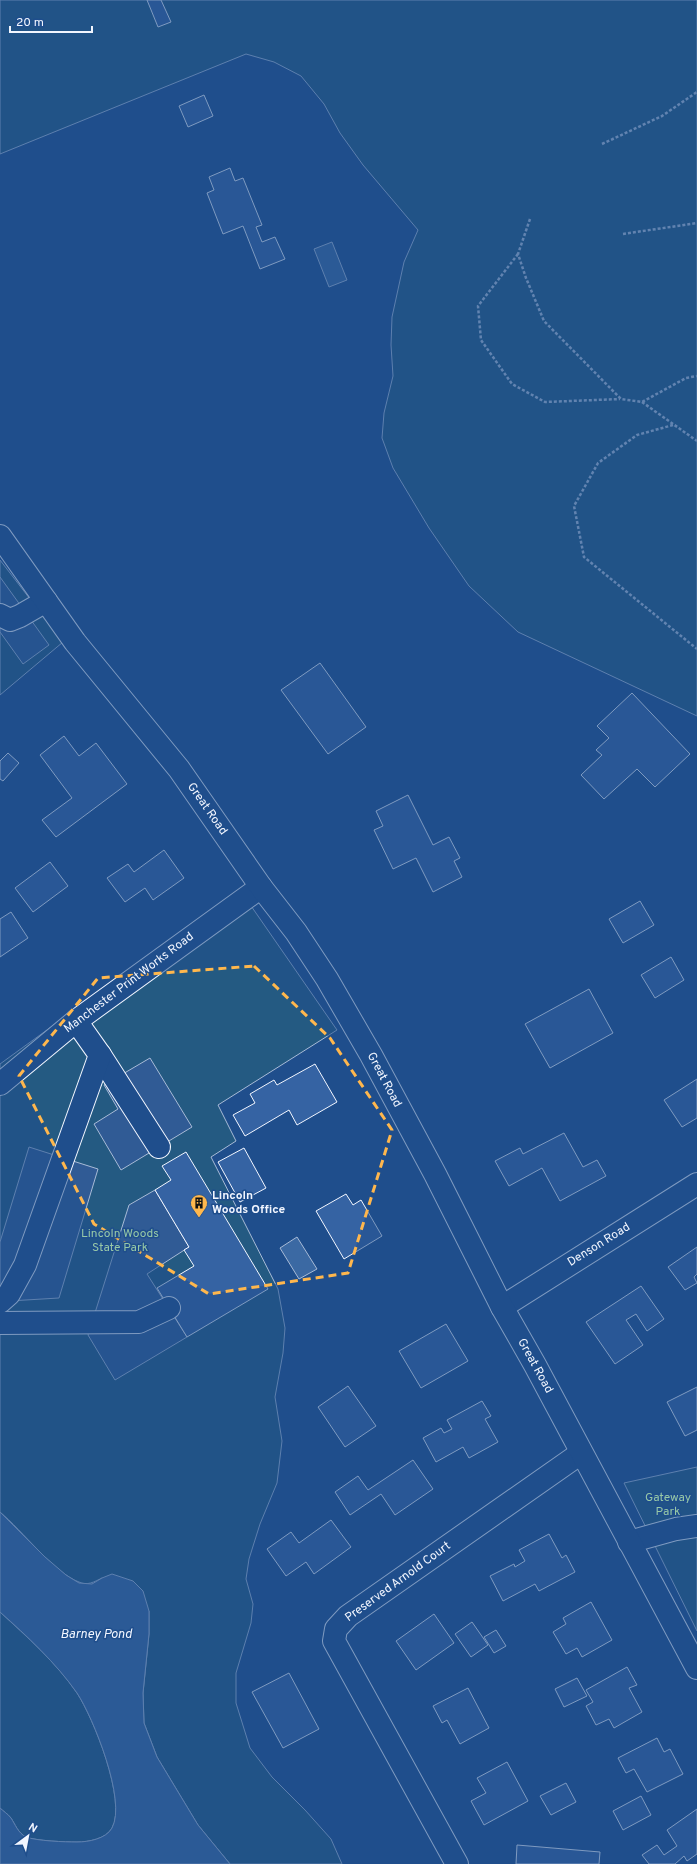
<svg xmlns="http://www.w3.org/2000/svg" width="697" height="1864" viewBox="0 0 697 1864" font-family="Overpass,sans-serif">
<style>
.green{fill:#245a82;stroke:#a8bbd7}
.parking{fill:#305b95;stroke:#a8bbd7}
.water{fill:#3b69a3;stroke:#a8bbd7}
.building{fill:#3563a3;stroke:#f2f6ff}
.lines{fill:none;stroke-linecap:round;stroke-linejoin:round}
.minor-casing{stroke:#f2f6ff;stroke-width:24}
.major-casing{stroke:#f2f6ff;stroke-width:24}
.path{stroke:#b3c4dc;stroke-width:2.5;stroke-dasharray:3 2;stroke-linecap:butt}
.minor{stroke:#1f4e8c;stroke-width:22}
.major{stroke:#1f4e8c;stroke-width:22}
.marked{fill:none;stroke:#ffb74d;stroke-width:3;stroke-dasharray:8 5;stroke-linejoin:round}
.labels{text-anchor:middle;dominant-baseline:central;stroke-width:3;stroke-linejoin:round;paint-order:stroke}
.street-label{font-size:12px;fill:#f2f6ff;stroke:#1f4e8c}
.poi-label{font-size:12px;font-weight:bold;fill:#f2f6ff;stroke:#1f4e8c;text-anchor:start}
.park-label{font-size:12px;fill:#97c8a6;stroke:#1f4e8c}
.water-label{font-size:13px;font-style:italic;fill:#f2f6ff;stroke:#1f4e8c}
</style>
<rect width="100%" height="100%" fill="#1f4e8c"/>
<g class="green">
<polygon points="0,0 697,0 697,716 518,632 469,586 429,528 393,468 382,438 384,413 393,376 391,345 392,317 404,262 418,230 363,165 340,133 324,104 301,76 274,62 246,54 0,154"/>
<polygon points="0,560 63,642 0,695"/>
<path d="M240,890l97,140 -119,75 18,36 -25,16 67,132 7,39 -2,25 -8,44 7,44 -5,42 -17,41 -11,35 -3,20 7,25 -2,19 -15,50v30l14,45 22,29 33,33 26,29 11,25h-112l-32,-39 -41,-68 -13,-34 -1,-30 6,-59v-23l-47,-33c-8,4 -15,8 -23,4 -25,-9 -57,-52 -79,-70v-448z"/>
<polygon points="697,1467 697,1631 624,1483"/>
<path d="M0,1612c27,25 56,50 77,81 16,24 50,108 35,135 -6,11 -24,14 -35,14 -12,0 -40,-1 -51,-5 -8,-4 -11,-13 -15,-19 -3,-4 -8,-7 -11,-10z"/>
</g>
<g class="parking">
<polygon points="0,577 49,645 23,664 0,632"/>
<polygon points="150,1058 192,1127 121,1170 94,1124 118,1109 104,1085"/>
<polygon points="29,1147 98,1169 59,1298 9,1301 0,1299 0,1242"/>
<polygon points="155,1190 189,1247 147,1274 187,1337 115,1380 88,1335 129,1205"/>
</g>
<g class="water">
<polygon points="332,242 347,280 329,287 314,249"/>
<polygon points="297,1237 317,1269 299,1279 280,1248"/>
<path d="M0,1512l45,45 21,18 13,8 13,1 10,-6 10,-4 21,7 10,10 6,20v23l-6,59 1,30 13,34 41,68 32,39h-230v-56c3,3 8,6 11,10 4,6 7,15 15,19 11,4 39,5 51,5 11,0 29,-3 35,-14 15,-27 -19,-111 -35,-135 -21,-30 -50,-57 -77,-81z"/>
</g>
<g class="building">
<polygon points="147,0 161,0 171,22 158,27"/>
<polygon points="204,95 213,116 188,127 179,106"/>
<polygon points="230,168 235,181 243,178 262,225 256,227 262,242 275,237 285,259 260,269 243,226 223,234 207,193 214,190 209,177"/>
<polygon points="320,663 366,727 328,754 281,690"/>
<polygon points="632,693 690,754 655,787 637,769 604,799 581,775 602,755 596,750 609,738 597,726"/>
<polygon points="64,736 79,756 96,743 127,784 56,837 42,820 72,798 40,755"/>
<polygon points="8,753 19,763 3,781 0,779 0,761"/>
<polygon points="408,795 433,845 449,837 460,858 454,861 462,877 433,892 416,858 393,869 374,830 383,826 376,811"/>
<polygon points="164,850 184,878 153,900 145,888 125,902 107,878 128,864 134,872"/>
<polygon points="50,862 68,886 33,912 15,888"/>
<polygon points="640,901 654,925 623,943 609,919"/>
<polygon points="11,912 28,938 0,957 0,919"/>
<polygon points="671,957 684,980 655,998 641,975"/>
<polygon points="589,989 613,1033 550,1068 525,1024"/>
<polygon points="315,1064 337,1102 297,1125 289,1110 245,1136 233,1115 255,1103 250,1094 274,1080 277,1085"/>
<polygon points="697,1079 697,1118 682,1127 664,1100"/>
<polygon points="564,1133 583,1167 597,1160 606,1176 560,1201 542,1168 509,1186 495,1161 520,1148 523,1154"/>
<polygon points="244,1148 266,1188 240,1202 218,1162"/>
<polygon points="186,1152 268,1289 187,1337 157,1288 194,1266 184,1250 189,1247 155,1190 171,1180 162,1166"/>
<polygon points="346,1194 353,1205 361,1200 382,1236 344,1259 316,1211"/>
<polygon points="697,1247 697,1274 694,1277 697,1283 685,1290 668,1267"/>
<polygon points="641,1286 664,1319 647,1331 636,1314 626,1320 643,1345 615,1364 586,1322"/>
<polygon points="446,1324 468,1361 421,1388 399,1351"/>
<polygon points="348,1386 376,1426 345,1447 318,1407"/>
<polygon points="697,1387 697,1430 685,1436 667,1402"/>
<polygon points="482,1401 491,1416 485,1419 498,1442 469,1458 463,1447 436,1462 423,1438 441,1428 444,1433 452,1429 447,1420"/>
<polygon points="413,1460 433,1489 395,1515 381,1494 350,1515 335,1492 358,1476 368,1490"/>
<polygon points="331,1520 351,1547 314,1574 306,1562 286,1576 267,1549 291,1532 299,1543"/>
<polygon points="549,1534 562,1558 566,1555 575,1572 539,1591 535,1584 503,1601 490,1576 514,1564 515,1567 525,1561 519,1550"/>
<polygon points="591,1602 612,1640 582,1657 577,1648 566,1654 553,1632 566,1624 563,1618"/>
<polygon points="434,1614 454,1643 416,1670 396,1641"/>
<polygon points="472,1622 488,1645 471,1657 455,1634"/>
<polygon points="496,1630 506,1646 494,1653 484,1637"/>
<polygon points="627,1667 637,1685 629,1688 642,1712 614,1728 609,1719 596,1725 586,1706 593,1702 586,1690"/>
<polygon points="289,1673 319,1729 283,1748 252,1692"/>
<polygon points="577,1678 587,1696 564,1707 555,1689"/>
<polygon points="468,1688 489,1728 460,1744 447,1720 442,1723 433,1706"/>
<polygon points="657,1738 664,1752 670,1749 683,1774 647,1792 634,1769 626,1773 618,1758"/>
<polygon points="507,1762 528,1801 484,1825 471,1801 486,1793 477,1778"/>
<polygon points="566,1783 576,1802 551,1815 540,1796"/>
<polygon points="641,1796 651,1815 623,1830 613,1811"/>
<polygon points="697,1809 697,1854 687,1861 684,1856 675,1864 649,1864 642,1855 657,1845 664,1855 677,1846 667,1830"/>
<polygon points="517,1845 600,1852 599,1864 516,1864"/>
</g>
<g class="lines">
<g class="minor-casing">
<g id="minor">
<polyline points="0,615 10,620 20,616 46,601"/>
<polyline points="100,1055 159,1147"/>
<polyline points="0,1084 76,1021 261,887"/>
<polyline points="0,1302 9,1294 25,1265 100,1055 76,1021"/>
<polyline points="502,1307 697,1184"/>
<polyline points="0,1323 139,1322 169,1308"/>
<polyline points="629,1542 676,1529 697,1526"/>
<polyline points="457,1864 334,1641 336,1629 348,1616 581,1453"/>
</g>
</g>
<g class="major-casing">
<polyline id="major" points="0,536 75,642 179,769 261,887 296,932 327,979 371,1055 435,1174 502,1307 535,1365 697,1668"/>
</g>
<g class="path">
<polyline points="602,144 662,116 697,92"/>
<polyline points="530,219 518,254 526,278 544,321 621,399 642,402 686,378 697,376"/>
<polyline points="623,234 697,223"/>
<polyline points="518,254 478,306 481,340 512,384 545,402 620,399"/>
<polyline points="642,402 697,441"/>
<polyline points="673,425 637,435 598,463 574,506 584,557 697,649"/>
</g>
<use href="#minor" class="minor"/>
<use href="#major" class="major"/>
</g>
<path d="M0 0H697V1864H0ZM254,966l76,72 62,92 -44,143 -139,21 -115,-70 -75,-148 79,-98z" fill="#1f4e8c" fill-opacity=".55" fill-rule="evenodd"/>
<path class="marked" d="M254,966l76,72 62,92 -44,143 -139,21 -115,-70 -75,-148 79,-98z"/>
<defs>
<g id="building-pin" transform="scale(0.9)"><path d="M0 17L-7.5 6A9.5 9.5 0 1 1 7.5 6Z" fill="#ffb74d" stroke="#1f4e8c"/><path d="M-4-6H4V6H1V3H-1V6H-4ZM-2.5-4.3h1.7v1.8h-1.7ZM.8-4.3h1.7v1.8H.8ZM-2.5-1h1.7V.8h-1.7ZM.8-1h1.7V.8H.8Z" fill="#111"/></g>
</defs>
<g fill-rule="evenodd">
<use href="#building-pin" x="199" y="1203"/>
</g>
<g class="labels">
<g class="street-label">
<text transform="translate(207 809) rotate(55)">Great Road</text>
<text transform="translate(129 983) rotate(-37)">Manchester Print Works Road</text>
<text transform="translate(384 1080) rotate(62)">Great Road</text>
<text transform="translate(599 1245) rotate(-32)">Denson Road</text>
<text transform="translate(535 1366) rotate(61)">Great Road</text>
<text transform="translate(398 1582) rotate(-36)">Preserved Arnold Court</text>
</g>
<g class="poi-label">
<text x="212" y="1196">Lincoln<tspan x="212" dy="14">Woods Office</tspan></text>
</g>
<g class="park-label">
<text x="120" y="1234">Lincoln Woods<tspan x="120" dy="14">State Park</tspan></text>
<text x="668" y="1498">Gateway<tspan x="668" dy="14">Park</tspan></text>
</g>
<g class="water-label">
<text x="96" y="1635">Barney Pond</text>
</g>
</g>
<g transform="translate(28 1836) rotate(32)" stroke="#1f4e8c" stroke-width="3" paint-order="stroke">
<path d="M0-3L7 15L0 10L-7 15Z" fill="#f2f6ff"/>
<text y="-6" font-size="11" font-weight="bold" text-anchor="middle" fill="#f2f6ff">N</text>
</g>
<path d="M10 26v6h82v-6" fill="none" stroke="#f2f6ff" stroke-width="2"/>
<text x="16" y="26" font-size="12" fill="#f2f6ff" stroke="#1f4e8c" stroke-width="3" paint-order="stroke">20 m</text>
</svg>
